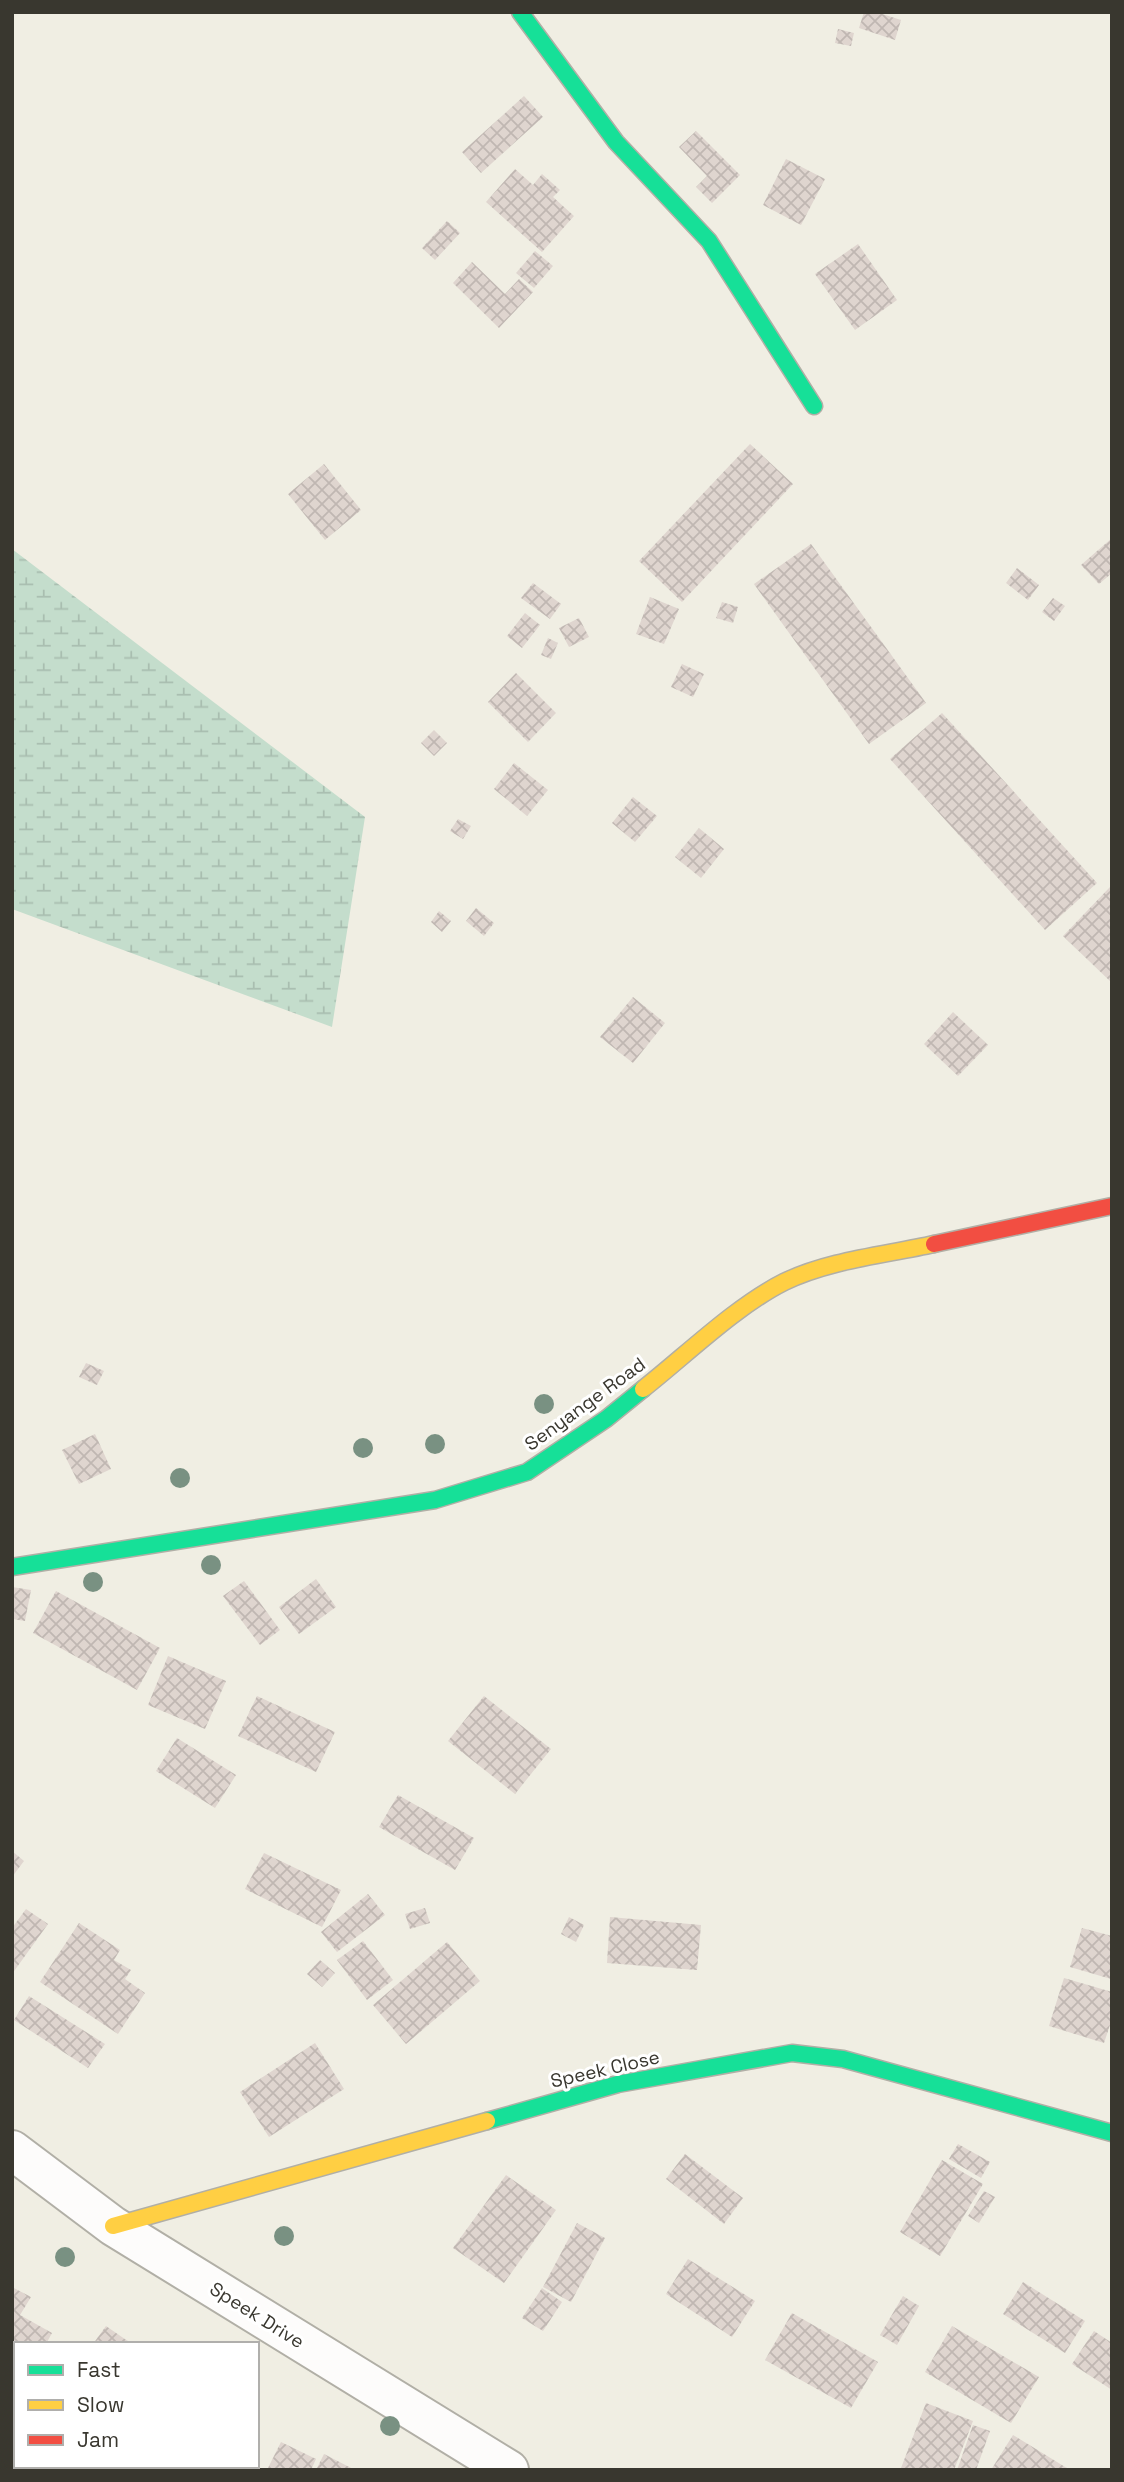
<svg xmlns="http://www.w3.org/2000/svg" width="1124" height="2482" viewBox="0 0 1124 2482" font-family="'Space Grotesk',sans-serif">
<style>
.wetland{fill:url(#wetland-marsh)}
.building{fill:url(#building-cross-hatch)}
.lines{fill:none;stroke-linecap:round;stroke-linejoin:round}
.street-casing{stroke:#b1afa6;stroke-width:42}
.fast-casing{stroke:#b1afa6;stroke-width:19}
.slow-casing{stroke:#b1afa6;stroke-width:19}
.jam-casing{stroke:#b1afa6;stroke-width:19}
.street{stroke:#fdfcfb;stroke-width:38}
.fast{stroke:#16e098;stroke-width:16}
.slow{stroke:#ffcf43;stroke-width:16}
.jam{stroke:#f24e42;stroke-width:16}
.tree{fill:#799182}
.labels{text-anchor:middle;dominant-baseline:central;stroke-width:6;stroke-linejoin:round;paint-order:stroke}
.street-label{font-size:19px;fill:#39372f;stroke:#fff}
</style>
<defs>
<pattern id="wetland-marsh" width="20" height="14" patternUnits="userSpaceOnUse" patternTransform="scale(1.75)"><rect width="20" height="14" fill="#c4ddcc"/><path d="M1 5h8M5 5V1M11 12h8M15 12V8" fill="none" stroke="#a9beb0"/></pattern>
<pattern id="building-cross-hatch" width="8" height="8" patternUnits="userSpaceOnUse" patternTransform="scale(1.75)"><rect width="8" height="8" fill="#dfd5cf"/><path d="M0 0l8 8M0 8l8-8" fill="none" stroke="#c0b7b2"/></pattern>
</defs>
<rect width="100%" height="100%" fill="#f0eee3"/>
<polygon class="wetland" points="12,549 365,817 332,1027 12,909"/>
<g class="building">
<polygon points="864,12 876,12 901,20 895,40 859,28"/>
<polygon points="838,29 854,33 851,46 835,43"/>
<polygon points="524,96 543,117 481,173 462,152"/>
<polygon points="696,131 740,175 712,203 696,187 707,176 679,147"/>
<polygon points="786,159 825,179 801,225 763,205"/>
<polygon points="515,169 533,185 542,174 560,190 553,197 574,216 542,252 486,202"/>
<polygon points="447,221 460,233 435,260 422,248"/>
<polygon points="858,244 897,300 855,330 815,274"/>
<polygon points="535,251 553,266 534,288 516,273"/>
<polygon points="472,262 505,294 519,279 533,292 499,328 453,283"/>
<polygon points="750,444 793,484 682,602 639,561"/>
<polygon points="324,464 361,510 325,540 288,494"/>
<polygon points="1112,538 1112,573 1099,584 1081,565"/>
<polygon points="811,544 926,703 869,744 754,584"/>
<polygon points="1017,568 1039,585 1028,600 1006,583"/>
<polygon points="533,583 561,604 550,619 521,598"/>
<polygon points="650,597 679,609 664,644 636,634"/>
<polygon points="1053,598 1065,606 1054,621 1042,612"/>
<polygon points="722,602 738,607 733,623 716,618"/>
<polygon points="525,613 540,625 522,648 507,636"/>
<polygon points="579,618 589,637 569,647 559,628"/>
<polygon points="548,638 558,643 551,659 541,655"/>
<polygon points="682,664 704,674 693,697 671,687"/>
<polygon points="516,673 556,713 528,742 488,702"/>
<polygon points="942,713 1097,883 1045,930 890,759"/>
<polygon points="434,730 447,743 434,756 421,743"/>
<polygon points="514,763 548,790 527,816 494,789"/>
<polygon points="633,797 657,816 635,842 612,823"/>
<polygon points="458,819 471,826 463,839 450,831"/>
<polygon points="699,828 724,849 701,878 675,857"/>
<polygon points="1110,887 1112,889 1112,983 1063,936"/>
<polygon points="476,908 494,923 484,936 466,921"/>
<polygon points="439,911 451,921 442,932 431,922"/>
<polygon points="633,997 665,1023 633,1063 600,1037"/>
<polygon points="953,1012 988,1045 958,1076 924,1044"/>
<polygon points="86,1363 104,1371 97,1385 79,1377"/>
<polygon points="95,1434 111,1469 79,1484 62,1450"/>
<polygon points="316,1579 336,1607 299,1634 279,1607"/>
<polygon points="244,1581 280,1630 260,1645 223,1596"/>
<polygon points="12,1587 31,1590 25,1621 12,1619"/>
<polygon points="56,1591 160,1648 137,1690 33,1633"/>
<polygon points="168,1656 226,1681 205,1729 148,1705"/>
<polygon points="257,1696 335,1732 316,1772 238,1736"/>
<polygon points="484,1696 551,1749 515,1794 448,1741"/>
<polygon points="177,1738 236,1775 215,1808 156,1771"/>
<polygon points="398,1795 474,1838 455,1870 379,1827"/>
<polygon points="12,1851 24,1861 12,1877"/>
<polygon points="264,1853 341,1890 322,1927 245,1889"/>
<polygon points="368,1894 385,1915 337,1952 321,1932"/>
<polygon points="425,1908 430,1923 410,1929 405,1914"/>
<polygon points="26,1909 48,1924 12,1974 12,1928"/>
<polygon points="569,1917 584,1925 576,1942 561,1934"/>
<polygon points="610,1917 701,1925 697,1970 607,1963"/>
<polygon points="79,1923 120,1950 114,1960 131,1970 125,1979 145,1993 118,2034 40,1982"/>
<polygon points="1082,1928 1112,1936 1111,1979 1070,1967"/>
<polygon points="363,1941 393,1980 367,2000 337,1960"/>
<polygon points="447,1942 480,1981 406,2044 373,2005"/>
<polygon points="320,1960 335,1973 322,1987 307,1974"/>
<polygon points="1064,1978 1112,1992 1112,2019 1104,2043 1049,2026"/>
<polygon points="29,1996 105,2044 88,2068 14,2020"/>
<polygon points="315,2043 344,2089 269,2137 240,2092"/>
<polygon points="958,2144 990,2162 981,2178 949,2159"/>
<polygon points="685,2154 743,2198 724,2224 666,2179"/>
<polygon points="942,2160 983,2184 940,2256 900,2232"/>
<polygon points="506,2175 556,2210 504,2283 453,2248"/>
<polygon points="984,2191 995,2197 979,2223 968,2216"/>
<polygon points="577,2223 605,2238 571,2302 543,2287"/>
<polygon points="688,2259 755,2301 732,2337 666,2294"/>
<polygon points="1023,2282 1085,2321 1065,2353 1003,2314"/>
<polygon points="12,2287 31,2297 20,2315 52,2333 46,2344 16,2344 16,2366 12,2364"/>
<polygon points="542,2288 562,2302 543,2331 522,2318"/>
<polygon points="903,2296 919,2306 897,2345 880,2335"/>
<polygon points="792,2313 878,2362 851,2408 765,2360"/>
<polygon points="106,2326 132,2344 93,2344"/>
<polygon points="952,2326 1039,2377 1011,2423 925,2372"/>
<polygon points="1094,2331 1112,2343 1112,2390 1072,2364"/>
<polygon points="926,2403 973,2421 954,2470 901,2468"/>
<polygon points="973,2425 990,2431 976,2470 957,2470"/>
<polygon points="1013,2435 1070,2470 991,2470"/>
<polygon points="281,2442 316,2459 311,2470 267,2470"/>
<polygon points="324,2454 355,2470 316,2470"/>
<polygon points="72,2466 110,2466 115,2470 72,2470"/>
</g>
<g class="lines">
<g class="street-casing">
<polyline id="street" points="12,2150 113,2226 509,2470"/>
</g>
<g class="fast-casing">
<g id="fast">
<polyline points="520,12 616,142 709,241 814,406"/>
<polyline points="12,1567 435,1500 527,1472 606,1419 643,1389"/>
<polyline points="487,2121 618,2084 792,2053 843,2059 1112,2133"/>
</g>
</g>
<g class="slow-casing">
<g id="slow">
<path d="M643,1389c42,-33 93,-83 141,-107 45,-22 101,-27 150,-38"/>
<polyline points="113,2226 487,2121"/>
</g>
</g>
<g class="jam-casing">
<polyline id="jam" points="934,1244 1112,1206"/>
</g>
<use href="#street" class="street"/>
<use href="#fast" class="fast"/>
<use href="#slow" class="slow"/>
<use href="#jam" class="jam"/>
</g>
<g class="tree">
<circle cx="544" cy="1404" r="10"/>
<circle cx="435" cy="1444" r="10"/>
<circle cx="363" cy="1448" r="10"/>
<circle cx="180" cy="1478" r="10"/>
<circle cx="211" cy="1565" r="10"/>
<circle cx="93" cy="1582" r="10"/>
<circle cx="284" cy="2236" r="10"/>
<circle cx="65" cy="2257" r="10"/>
<circle cx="390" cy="2426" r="10"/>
</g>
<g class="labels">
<g class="street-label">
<text transform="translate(585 1404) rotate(-36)">Senyange Road</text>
<text transform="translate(605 2069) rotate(-13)">Speek Close</text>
<text transform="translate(257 2315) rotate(32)">Speek Drive</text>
</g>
</g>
<rect width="1124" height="2482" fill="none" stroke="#39372f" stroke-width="28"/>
<rect x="14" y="2342" width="245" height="126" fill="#ffffff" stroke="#b0afac" stroke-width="2"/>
<rect x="28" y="2365" width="35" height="10" fill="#16e098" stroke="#b0afac" stroke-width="2"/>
<text x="77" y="2377" font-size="21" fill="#39372f">Fast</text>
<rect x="28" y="2400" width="35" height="10" fill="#ffcf43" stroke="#b0afac" stroke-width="2"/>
<text x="77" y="2412" font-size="21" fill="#39372f">Slow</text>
<rect x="28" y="2435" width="35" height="10" fill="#f24e42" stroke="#b0afac" stroke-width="2"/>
<text x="77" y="2447" font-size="21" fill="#39372f">Jam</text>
</svg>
